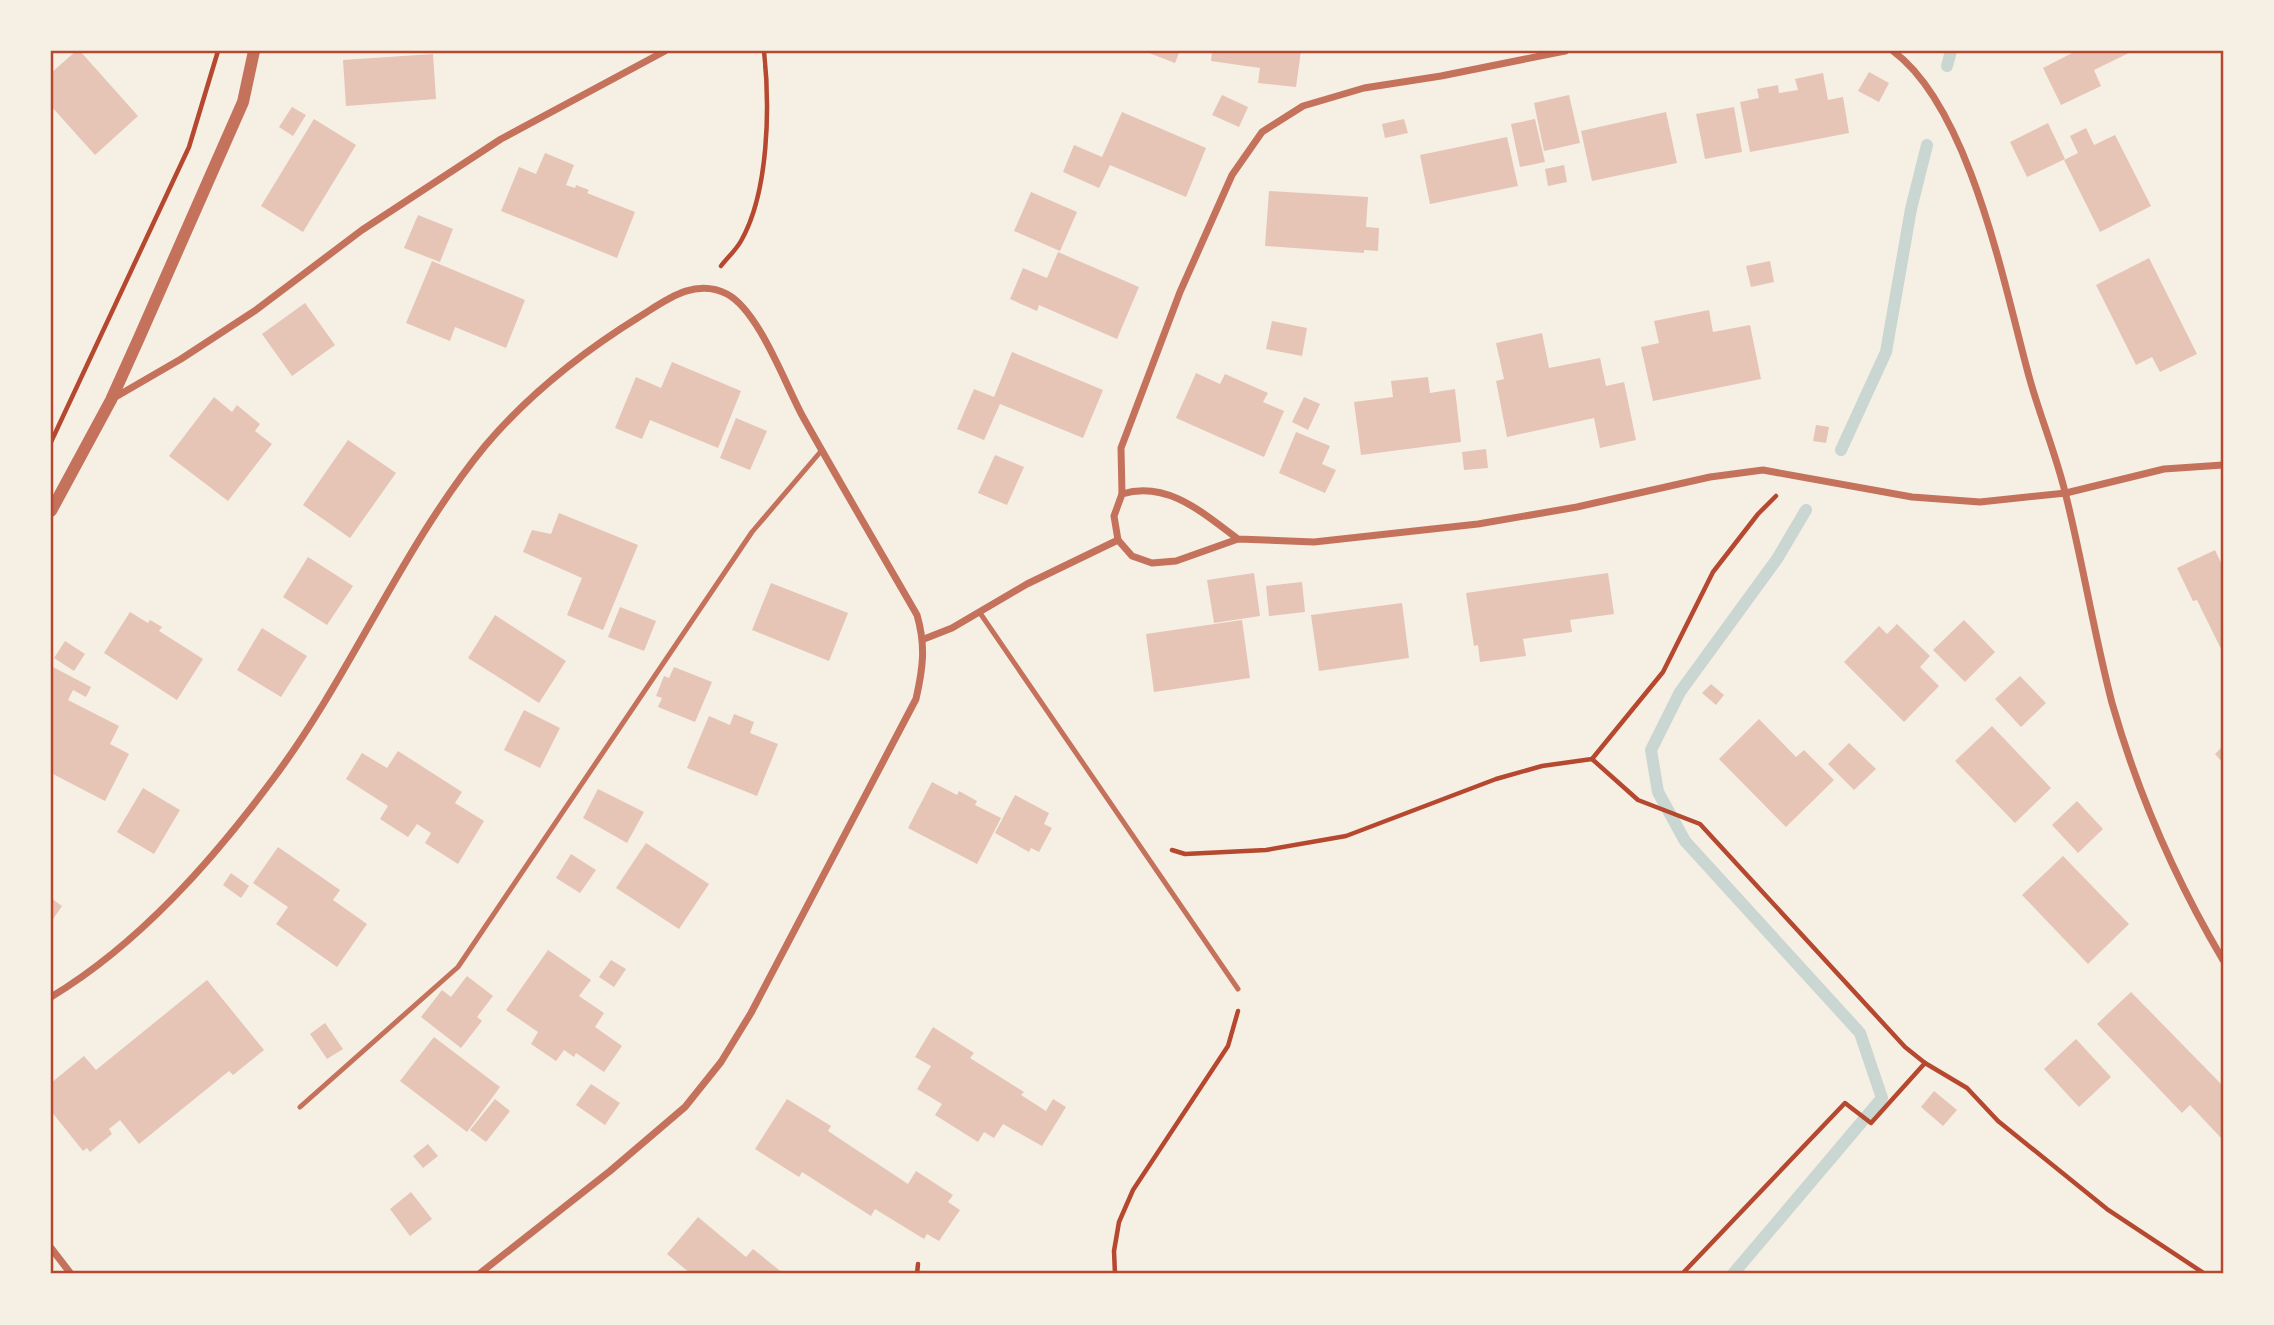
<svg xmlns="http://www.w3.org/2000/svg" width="2274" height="1325" viewBox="0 0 2274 1325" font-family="'Archivo Narrow',sans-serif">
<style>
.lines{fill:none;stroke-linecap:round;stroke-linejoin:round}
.stream{stroke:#c9d6d2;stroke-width:12}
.building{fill:#e6c5b7}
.path{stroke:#b5482f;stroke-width:4.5}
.service{stroke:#c5725c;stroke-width:5}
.minor{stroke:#c5725c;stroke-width:7}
.tertiary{stroke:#c5725c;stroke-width:12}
.neatline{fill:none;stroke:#b5482f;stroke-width:2.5}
</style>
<rect width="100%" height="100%" fill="#f6efe4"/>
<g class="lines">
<g class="stream">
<polyline points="1947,66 1951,51"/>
<polyline points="1841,450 1886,352 1911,209 1927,145"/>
<polyline points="1733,1274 1882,1098 1860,1033 1685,841 1658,792 1651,750 1680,692 1777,559 1806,510"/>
</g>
</g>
<g class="building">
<polygon points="76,51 80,51 138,116 95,155 51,106 51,73"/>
<polygon points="1144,51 1174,51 1179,53 1175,63"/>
<polygon points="1212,51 1301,51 1296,87 1258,83 1260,68 1211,61"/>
<polygon points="2076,51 2133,51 2094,70 2101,86 2061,105 2043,68"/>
<polygon points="433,54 436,99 346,106 343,60"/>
<polygon points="1869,72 1889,83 1879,102 1858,91"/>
<polygon points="1823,73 1828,100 1843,97 1849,133 1750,152 1740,102 1759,98 1757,89 1778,85 1779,93 1798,90 1795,79"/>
<polygon points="1222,95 1248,107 1239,127 1212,115"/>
<polygon points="1569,95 1580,143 1544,151 1534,103"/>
<polygon points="292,107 306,115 293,136 279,127"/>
<polygon points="1734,107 1742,152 1705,159 1696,114"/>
<polygon points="1122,112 1206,148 1186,197 1110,165 1099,188 1063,172 1074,145 1102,157"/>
<polygon points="1666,112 1677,163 1592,181 1581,131"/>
<polygon points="314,119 356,145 303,232 261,206"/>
<polygon points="1404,119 1408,133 1385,138 1382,124"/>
<polygon points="1535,119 1545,162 1520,167 1511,124"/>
<polygon points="2048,123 2065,159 2027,177 2010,142"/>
<polygon points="2086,128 2094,145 2115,135 2151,206 2100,232 2064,160 2078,153 2070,136"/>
<polygon points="1507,137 1518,186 1430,204 1420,155"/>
<polygon points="545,153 574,165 566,185 575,188 576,185 589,190 587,193 635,212 617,258 501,211 519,167 536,174"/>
<polygon points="1564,165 1567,182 1548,186 1545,169"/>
<polygon points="1269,191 1368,197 1366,227 1379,228 1378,251 1364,250 1364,253 1265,246"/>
<polygon points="1031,192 1077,212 1060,251 1014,231"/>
<polygon points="418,215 453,229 440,262 404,248"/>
<polygon points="1058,252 1139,287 1117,339 1039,305 1037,311 1010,299 1023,268 1047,278"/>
<polygon points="2149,258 2197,354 2160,372 2152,357 2136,365 2096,285"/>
<polygon points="432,261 525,300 506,348 455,327 450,341 406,323"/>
<polygon points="1770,261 1774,282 1751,287 1746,266"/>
<polygon points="305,303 335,345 292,376 262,334"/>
<polygon points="1709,310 1713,332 1750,325 1761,379 1653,401 1641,347 1659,343 1654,321"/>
<polygon points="1272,321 1307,328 1302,356 1266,349"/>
<polygon points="1542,333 1549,368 1600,358 1606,386 1624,382 1636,440 1600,448 1594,418 1507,437 1496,381 1504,379 1496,343"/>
<polygon points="1012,352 1103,390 1083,438 1000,404 984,440 957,429 974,389 994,397"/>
<polygon points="672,362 741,391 718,448 650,420 642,439 615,428 636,377 661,388"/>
<polygon points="1196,373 1220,384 1225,374 1268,393 1263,402 1284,411 1264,457 1176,418"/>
<polygon points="1428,377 1430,393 1455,389 1461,442 1361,455 1354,402 1393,397 1391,381"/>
<polygon points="214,397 232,412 237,405 260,424 255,431 272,444 228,501 169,456"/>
<polygon points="1304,397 1320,404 1308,430 1292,422"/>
<polygon points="736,418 767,431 750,470 720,458"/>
<polygon points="1816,425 1829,427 1826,443 1813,441"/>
<polygon points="1296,432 1330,446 1322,464 1336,470 1325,493 1279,473"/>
<polygon points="348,440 396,473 350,538 303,505"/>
<polygon points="1486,449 1488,468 1464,470 1462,452"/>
<polygon points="995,455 1024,467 1007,505 978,493"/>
<polygon points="559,513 638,545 603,630 567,615 582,578 523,552 532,530 551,534"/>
<polygon points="2215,550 2223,567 2223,653 2197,600 2193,601 2177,568"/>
<polygon points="308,557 353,586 327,625 283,597"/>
<polygon points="1254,573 1260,616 1214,623 1207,580"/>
<polygon points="1608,573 1614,614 1570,620 1572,632 1523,639 1526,656 1480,662 1478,645 1474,646 1466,593"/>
<polygon points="1302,582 1305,612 1269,616 1266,586"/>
<polygon points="771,583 848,613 829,661 752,630"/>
<polygon points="1402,603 1409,658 1319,671 1311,615"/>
<polygon points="620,607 656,621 644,651 608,637"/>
<polygon points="130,612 148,623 150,620 162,627 159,631 203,659 177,700 104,653"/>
<polygon points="495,615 566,661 539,703 468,658"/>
<polygon points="1242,620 1250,678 1154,692 1146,634"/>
<polygon points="1964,620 1995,652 1965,682 1933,650"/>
<polygon points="1897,624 1930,656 1920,667 1939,686 1904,722 1844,662 1879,626 1887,634"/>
<polygon points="262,628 307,656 281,697 237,670"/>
<polygon points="65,641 85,654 74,671 54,658"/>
<polygon points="51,666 91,687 86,697 73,690 68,700 119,726 110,744 129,754 105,801 51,773"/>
<polygon points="674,667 712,682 695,722 658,707 662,698 656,696 664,676 669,678"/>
<polygon points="2020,676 2046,703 2021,727 1995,699"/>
<polygon points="1711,684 1724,695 1716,705 1702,693"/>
<polygon points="524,710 560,728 540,768 504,750"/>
<polygon points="734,714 754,722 750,733 778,744 757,796 687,768 709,716 730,725"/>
<polygon points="1759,719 1796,757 1804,750 1834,780 1786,827 1719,759"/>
<polygon points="1992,726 2051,788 2015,823 1955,761"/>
<polygon points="1849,743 1876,769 1854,790 1828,764"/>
<polygon points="2223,746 2223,763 2215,754"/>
<polygon points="398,751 462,792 455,803 484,821 458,864 425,843 431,833 417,824 408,837 380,819 388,806 346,779 362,753 387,768"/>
<polygon points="932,782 957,795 959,791 977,801 975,805 1001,818 977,864 908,828"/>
<polygon points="143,788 180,810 154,854 117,832"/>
<polygon points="598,789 644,812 627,843 583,818"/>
<polygon points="1015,795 1049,813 1044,824 1052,828 1039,852 1031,848 1029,852 995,833"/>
<polygon points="2077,801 2103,829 2078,853 2052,825"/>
<polygon points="646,843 709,884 679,929 616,888"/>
<polygon points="278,847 340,890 333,900 367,924 337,967 276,924 288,907 253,883"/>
<polygon points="571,854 596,870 580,893 556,878"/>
<polygon points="2063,856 2129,924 2088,964 2022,895"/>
<polygon points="231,873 249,886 241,898 223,885"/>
<polygon points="51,898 62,906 51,922"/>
<polygon points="548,950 591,980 579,996 604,1013 595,1027 622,1046 604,1072 576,1053 574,1057 564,1050 556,1061 531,1044 538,1032 506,1010"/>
<polygon points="611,960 626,969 614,987 599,977"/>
<polygon points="467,976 493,996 477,1017 482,1021 461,1048 421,1017 442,990 451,997"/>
<polygon points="207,980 264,1050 233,1075 229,1071 139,1144 120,1120 109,1129 112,1134 90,1152 87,1148 83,1151 51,1111 51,1083 84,1056 96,1070"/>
<polygon points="2131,992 2223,1086 2223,1140 2190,1105 2182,1113 2097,1024"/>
<polygon points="325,1023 343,1049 327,1059 310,1034"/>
<polygon points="933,1027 974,1053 970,1058 1024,1092 1021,1095 1046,1111 1053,1099 1066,1107 1042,1146 1003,1124 994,1138 984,1132 978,1142 935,1115 942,1104 917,1089 931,1066 915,1057"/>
<polygon points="434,1037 500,1087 467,1132 400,1081"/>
<polygon points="2076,1039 2111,1077 2079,1107 2044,1069"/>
<polygon points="591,1084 620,1103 605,1125 576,1105"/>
<polygon points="1934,1091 1957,1110 1943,1126 1921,1107"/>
<polygon points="495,1099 510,1111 486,1142 470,1130"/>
<polygon points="787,1099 831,1126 828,1131 908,1184 916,1171 953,1195 948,1202 960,1210 939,1241 927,1234 924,1239 875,1209 871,1216 802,1172 799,1177 755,1149"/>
<polygon points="428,1144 438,1156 423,1168 413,1156"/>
<polygon points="411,1192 432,1219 410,1236 390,1209"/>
<polygon points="698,1217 746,1257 753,1249 784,1274 691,1274 667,1254"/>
</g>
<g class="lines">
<g class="path">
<path d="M721,266c6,-8 15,-16 20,-25 28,-49 29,-135 23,-190"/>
<polyline points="51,442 189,147 218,51"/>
<polyline points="1592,759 1638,800 1700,824 1905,1047 1925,1063 1967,1088 1998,1121 2107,1209 2205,1274"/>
<polyline points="1172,850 1185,854 1266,850 1346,836 1496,779 1542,766 1592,759 1663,672 1713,572 1758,514 1776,496"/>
<polyline points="917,1274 918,1264"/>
<polyline points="1115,1274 1114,1251 1119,1222 1133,1190 1228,1046 1238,1011"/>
<polyline points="1682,1274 1845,1103 1871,1123 1925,1063"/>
</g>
<g class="service">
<polyline points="980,613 1238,989"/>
<polyline points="300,1107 458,967 752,532 822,450"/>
</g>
<g class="minor">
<path d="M1893,51c76,56 110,229 134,318 11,43 29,84 39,127 17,68 28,138 46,207 26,91 63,176 111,257"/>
<polyline points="112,399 181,359 256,310 362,230 501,139 665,51"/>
<polyline points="1122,494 1121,448 1180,292 1232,175 1262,132 1303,106 1364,88 1441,76 1565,51"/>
<path d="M1238,539c-35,-26 -71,-59 -116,-45l-8,22 4,24 14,16 20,7 24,-2 62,-22 76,3 164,-18 99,-17 133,-30 53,-7 149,27 68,5 86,-9 98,-24 59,-4"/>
<polyline points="924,639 952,628 1027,584 1118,540"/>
<path d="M51,997c88,-53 161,-136 222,-218 78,-104 129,-232 212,-333 44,-52 96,-93 154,-129 26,-16 55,-40 88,-23 32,17 58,90 76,123 37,66 76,132 114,198 9,31 6,53 -1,84l-165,314 -30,49 -36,45 -75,64 -131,103"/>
<polyline points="51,1248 71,1274"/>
</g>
<polyline class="tertiary" points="51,511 111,400 139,338 243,102 254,51"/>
</g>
<rect width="2274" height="1325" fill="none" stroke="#f6efe4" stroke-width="105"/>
<rect x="52" y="52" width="2170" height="1220" class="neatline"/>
</svg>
